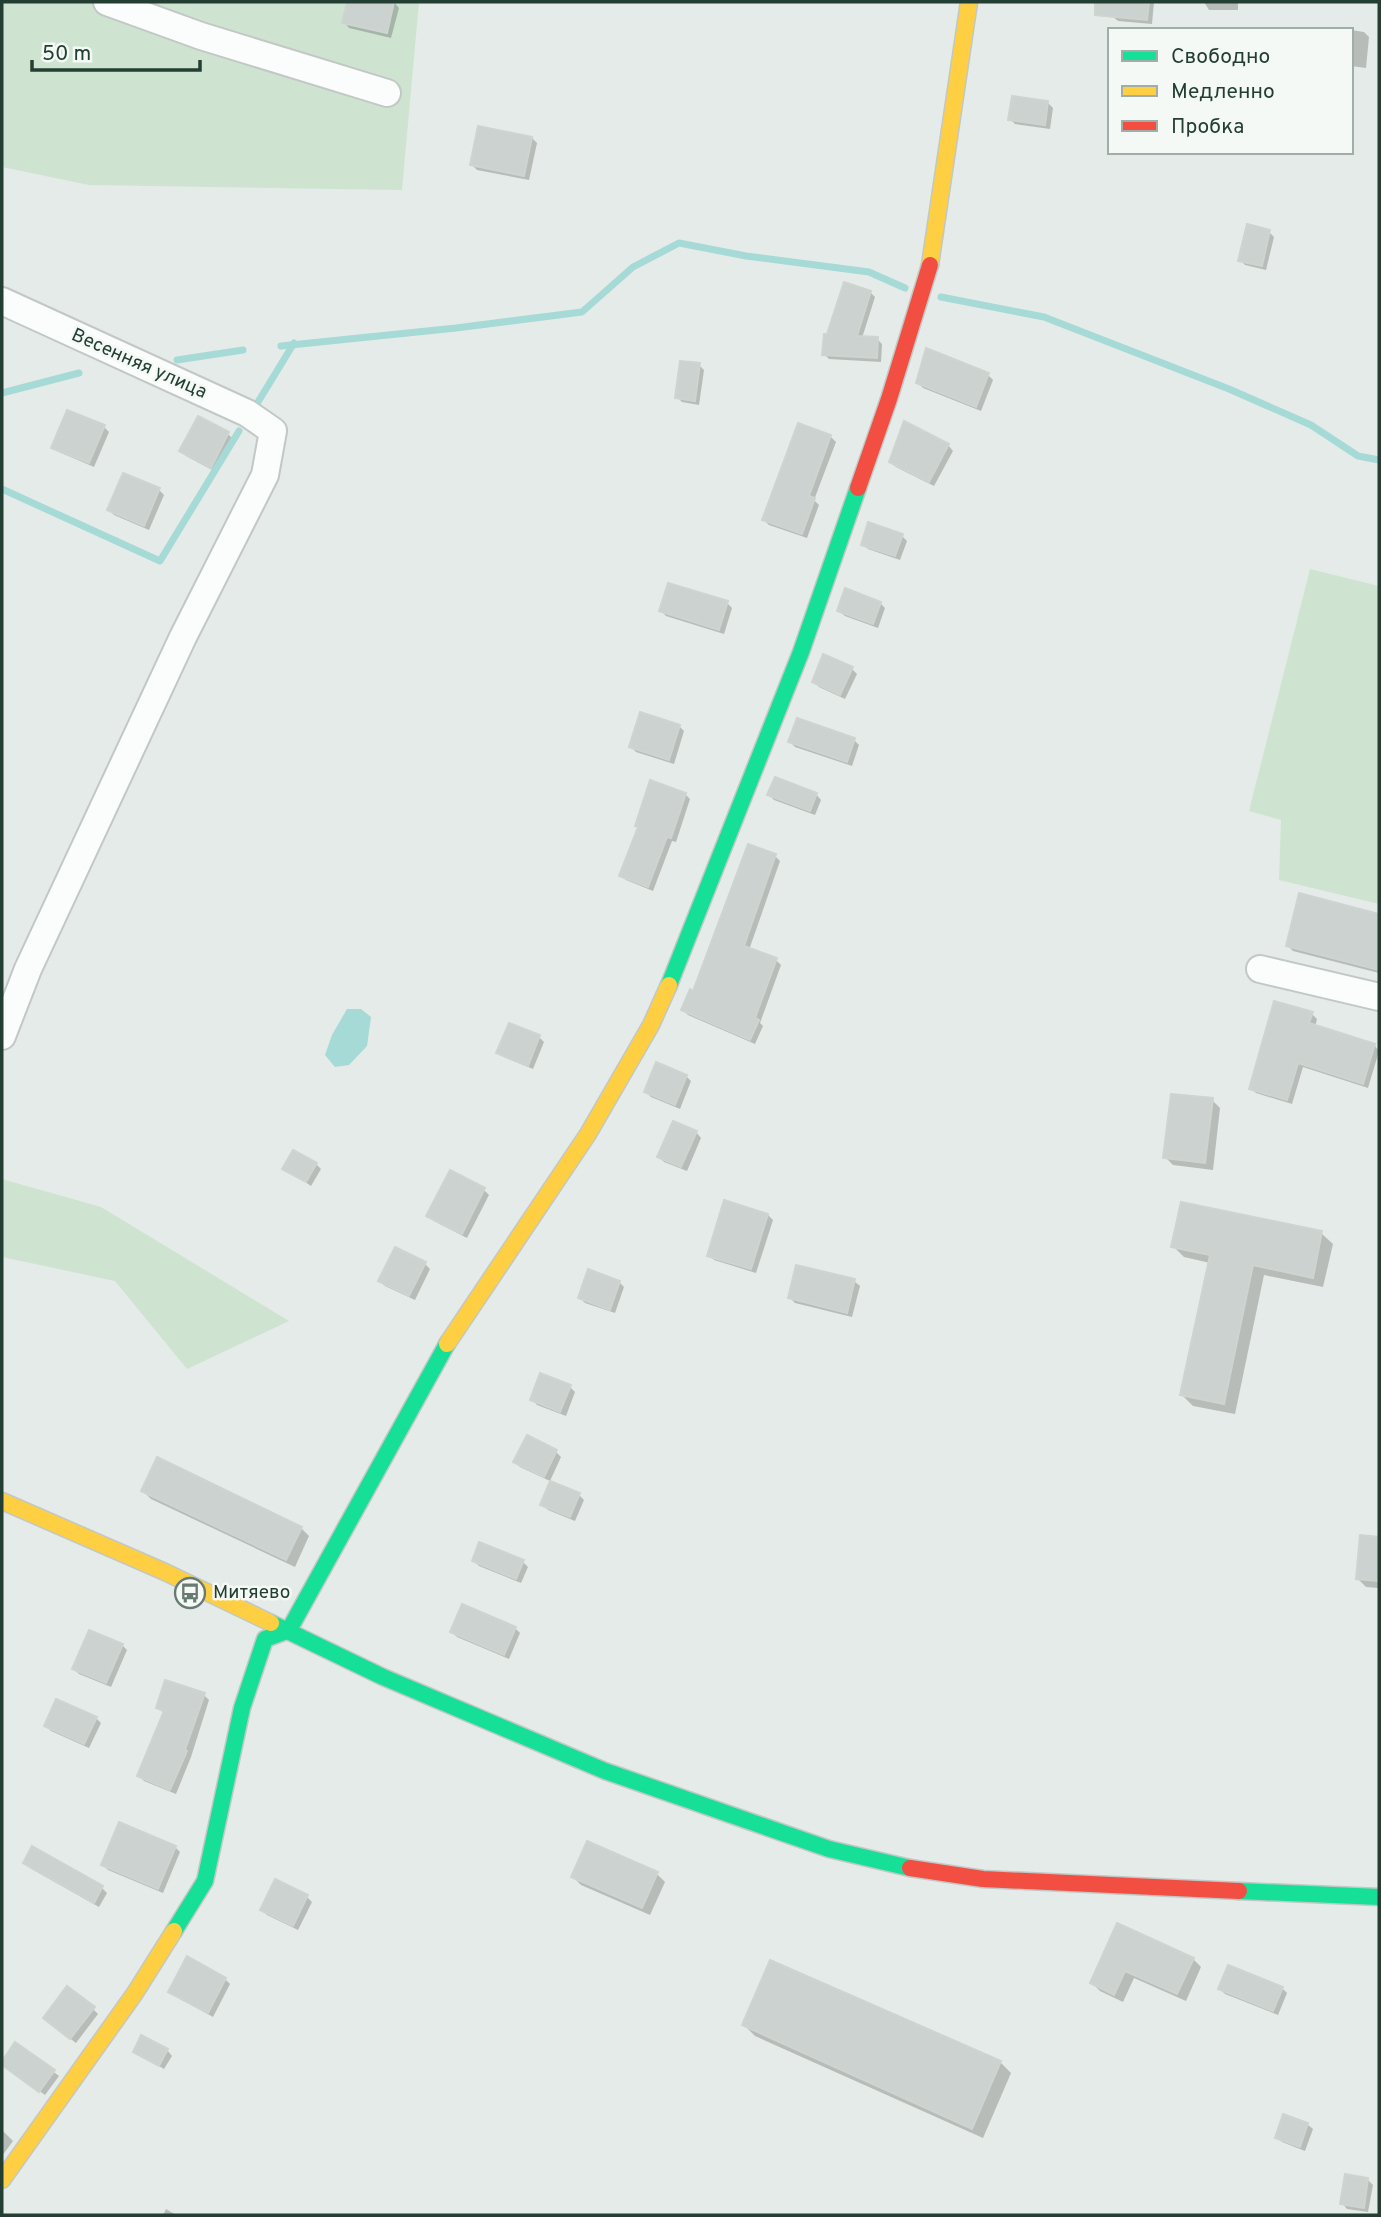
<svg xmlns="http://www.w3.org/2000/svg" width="1381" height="2217" viewBox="0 0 1381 2217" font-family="Overpass,sans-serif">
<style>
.green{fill:#cee4d1}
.water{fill:#a6dad6}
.shadow{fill:#0003}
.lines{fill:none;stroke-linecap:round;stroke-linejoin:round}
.stream{stroke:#a6dad6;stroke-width:7}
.building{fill:#ccd2cf;stroke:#ced4d0;stroke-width:2}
.street-casing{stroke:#c2c8c5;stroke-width:30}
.fast-casing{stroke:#c1c8c5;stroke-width:19}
.slow-casing{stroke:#c1c8c5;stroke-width:19}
.jam-casing{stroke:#c1c8c5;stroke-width:19}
.street{stroke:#fbfcfc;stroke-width:26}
.fast{stroke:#16e098;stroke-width:16}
.slow{stroke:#ffcf43;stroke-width:16}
.jam{stroke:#f24e42;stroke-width:16}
.labels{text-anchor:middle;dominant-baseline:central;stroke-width:5;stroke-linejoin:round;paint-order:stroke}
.street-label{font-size:19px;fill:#233e32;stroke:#f4f9f5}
.poi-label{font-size:19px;fill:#233e32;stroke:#f4f9f5;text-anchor:start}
</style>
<rect width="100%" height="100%" fill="#e5ebe8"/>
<g class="green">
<polygon points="2,2 419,2 402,190 89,185 2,167"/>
<polygon points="1310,569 1379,586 1379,904 1279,880 1281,820 1249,811"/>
<polygon points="2,1179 101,1207 289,1321 187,1369 115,1281 2,1257"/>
</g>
<polygon class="water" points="347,1009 361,1009 371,1017 367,1046 349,1065 335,1067 325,1055 332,1035"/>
<g class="shadow">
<polygon points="349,2 394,2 399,8 391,38 349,28 344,22"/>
<polygon points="857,2 893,2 893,3"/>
<polygon points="1114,2 1154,2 1152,24 1118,21 1112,16"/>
<polygon points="1204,2 1238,2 1238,10 1209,10"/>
<polygon points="1351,30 1364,32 1369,37 1366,68 1351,66"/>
<polygon points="1048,103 1053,108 1050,129 1015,124 1010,119"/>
<polygon points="532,138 537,143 529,180 477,170 472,165"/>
<polygon points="1269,232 1274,237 1266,270 1245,265 1240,260"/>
<polygon points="870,292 875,297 862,338 877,339 882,344 881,362 829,359 824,354"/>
<polygon points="699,365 704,370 699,405 682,402 677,397"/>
<polygon points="988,375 993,380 981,411 923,388 918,383"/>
<polygon points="199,418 228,434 233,439 216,472 186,456 181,451"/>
<polygon points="104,427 109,432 94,467 59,452 54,447"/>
<polygon points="830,436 836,442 814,500 819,505 807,538 769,525 764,520"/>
<polygon points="948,445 953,451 934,486 896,467 891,462"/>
<polygon points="159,490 164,495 149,530 114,515 109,510"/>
<polygon points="902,536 907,541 900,560 868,549 863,544"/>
<polygon points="727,603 732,608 724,634 666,616 661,611"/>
<polygon points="880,603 885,608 878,628 845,616 839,611"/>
<polygon points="852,669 857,674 845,699 819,687 814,682"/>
<polygon points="679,726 684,731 674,764 636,752 631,747"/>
<polygon points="854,740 859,745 852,766 795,747 790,742"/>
<polygon points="685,794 690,799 676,842 672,841 653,891 626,880 621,875"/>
<polygon points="816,794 821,800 815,815 774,800 769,795"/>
<polygon points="775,856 780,861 749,950 776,960 781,965 760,1023 763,1026 755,1044 688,1015 683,1010"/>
<polygon points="1300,895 1379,915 1379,973 1293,951 1288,946"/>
<polygon points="1312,1014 1317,1019 1315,1027 1375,1046 1379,1051 1368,1088 1303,1067 1292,1104 1256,1093 1251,1088"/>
<polygon points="539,1037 544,1042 533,1069 504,1057 499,1052"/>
<polygon points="686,1076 691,1081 680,1109 651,1097 646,1092"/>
<polygon points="1212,1100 1220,1108 1213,1170 1173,1165 1165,1157"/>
<polygon points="696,1132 701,1138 687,1171 664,1162 659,1157"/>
<polygon points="316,1164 321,1169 311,1186 285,1168"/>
<polygon points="451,1172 484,1190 489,1195 467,1238 434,1221 429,1215"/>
<polygon points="768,1215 773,1220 756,1273 714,1260 709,1255"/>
<polygon points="1321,1233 1333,1244 1323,1287 1264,1275 1235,1414 1193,1406 1182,1395 1210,1263 1184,1257 1173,1246"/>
<polygon points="425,1264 430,1269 415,1300 385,1286 380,1281"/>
<polygon points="854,1281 860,1286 852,1317 795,1303 790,1298"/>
<polygon points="619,1282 624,1287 615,1313 585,1303 580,1298"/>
<polygon points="570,1387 575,1392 566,1416 537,1405 532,1399"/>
<polygon points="528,1438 556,1452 561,1457 550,1481 520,1467 515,1462"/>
<polygon points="143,1491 301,1528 309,1536 295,1567 151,1499"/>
<polygon points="579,1495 584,1500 575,1521 548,1510 542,1504"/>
<polygon points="1362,1537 1379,1539 1379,1588 1366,1587 1358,1579"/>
<polygon points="474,1561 523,1562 528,1567 521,1583 479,1566"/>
<polygon points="515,1628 520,1633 509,1659 457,1637 452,1632"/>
<polygon points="122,1645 127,1650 111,1687 79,1674 74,1669"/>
<polygon points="204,1695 209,1700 191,1757 176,1794 144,1781 139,1775 164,1713 158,1708"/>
<polygon points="96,1718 101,1723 89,1748 51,1731 46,1726"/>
<polygon points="175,1847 180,1852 163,1893 108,1870 103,1865"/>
<polygon points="33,1848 102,1888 107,1893 99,1907 30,1868 25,1863"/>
<polygon points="657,1874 665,1882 650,1915 581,1885 573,1877"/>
<polygon points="307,1897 312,1902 298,1930 267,1915 262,1910"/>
<polygon points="1118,1925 1193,1959 1201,1967 1186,2001 1134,1978 1123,2002 1100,1991 1092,1983"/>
<polygon points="225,1979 230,1984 213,2017 175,1996 170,1991"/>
<polygon points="1282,1988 1287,1993 1278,2015 1225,1994 1220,1989"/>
<polygon points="93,2009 98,2014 76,2043 50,2023"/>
<polygon points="744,2025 1000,2062 1011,2073 983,2138 755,2036"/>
<polygon points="16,2044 59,2076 45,2095 2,2064"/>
<polygon points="167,2050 172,2056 164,2069 135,2051"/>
<polygon points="1307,2124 1313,2129 1305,2151 1282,2142 1277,2137"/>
<polygon points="2,2130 13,2141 2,2156"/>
<polygon points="1368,2180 1373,2185 1368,2212 1347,2209 1342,2203"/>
<polygon points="166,2209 176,2215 163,2215"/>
</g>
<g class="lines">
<g class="stream">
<polyline points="941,297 1044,317 1229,389 1311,425 1358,456 1379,460"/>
<polyline points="281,346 456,328 582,312 633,267 679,243 746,256 869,272 905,288"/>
<polyline points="177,360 243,350"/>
<polyline points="2,393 79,373"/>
<polyline points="258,402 294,343"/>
<polyline points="2,489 160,561 239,431"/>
</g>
</g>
<g class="building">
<polygon points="347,2 394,2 387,33 342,23"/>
<polygon points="1095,2 1149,2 1147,20 1095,15"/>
<polygon points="1012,96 1048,101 1045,125 1008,120"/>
<polygon points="478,126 532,137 524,176 470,165"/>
<polygon points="1247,224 1270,230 1262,266 1238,261"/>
<polygon points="844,282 871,291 857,336 878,337 877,358 822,355 824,334 827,334"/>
<polygon points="926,348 989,373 976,407 916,383"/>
<polygon points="680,361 700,363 695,401 675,398"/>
<polygon points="67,410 105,425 89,463 51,448"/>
<polygon points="198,416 229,432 211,468 179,451"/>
<polygon points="904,421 949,444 929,482 889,462"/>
<polygon points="798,423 831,435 809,496 815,498 802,534 762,520"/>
<polygon points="123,473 160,488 144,526 107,510"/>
<polygon points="868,522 903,534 895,556 861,545"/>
<polygon points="668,583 728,601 719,630 659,611"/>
<polygon points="845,588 881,602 873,624 837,611"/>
<polygon points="823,654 853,667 840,695 812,682"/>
<polygon points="640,712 680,725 669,760 629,747"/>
<polygon points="797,718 855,738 847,762 788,742"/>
<polygon points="775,777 817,793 810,811 767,795"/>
<polygon points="650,780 686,793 671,838 667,837 648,887 619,876 638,827 635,826"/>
<polygon points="748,844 776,854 744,946 777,958 755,1018 759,1020 750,1040 681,1010 690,989 693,991"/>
<polygon points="1299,893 1379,914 1379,970 1286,946"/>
<polygon points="1274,1001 1313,1012 1309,1023 1375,1044 1363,1084 1298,1063 1287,1100 1249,1089"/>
<polygon points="509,1023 540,1035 528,1066 496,1053"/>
<polygon points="656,1062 687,1075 675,1105 644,1092"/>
<polygon points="1171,1094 1213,1098 1205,1163 1163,1158"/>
<polygon points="673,1121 697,1131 681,1167 657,1157"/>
<polygon points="293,1150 317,1163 306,1182 282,1169"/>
<polygon points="450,1170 485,1188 462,1234 426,1216"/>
<polygon points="724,1200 768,1214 751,1269 707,1256"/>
<polygon points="1181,1202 1322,1231 1313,1278 1253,1265 1224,1404 1180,1395 1210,1255 1171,1247"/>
<polygon points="395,1247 426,1262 409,1296 378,1281"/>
<polygon points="796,1265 855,1279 847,1313 788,1298"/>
<polygon points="588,1269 620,1281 610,1310 578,1298"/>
<polygon points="540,1373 571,1385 560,1412 530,1400"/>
<polygon points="527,1435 557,1450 544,1477 513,1462"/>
<polygon points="157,1457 302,1527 286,1560 141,1491"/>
<polygon points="550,1481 580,1493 570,1517 540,1505"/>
<polygon points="1360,1535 1379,1537 1379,1581 1356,1579"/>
<polygon points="479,1542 524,1560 516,1579 472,1561"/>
<polygon points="462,1604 516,1627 504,1655 450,1632"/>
<polygon points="89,1630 123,1644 106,1683 72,1669"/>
<polygon points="165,1680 205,1693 185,1750 187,1751 170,1790 137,1776 164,1711 156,1708"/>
<polygon points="56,1699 97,1717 84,1744 44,1726"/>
<polygon points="119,1822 176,1846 158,1889 101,1865"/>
<polygon points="587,1841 658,1872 642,1908 571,1877"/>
<polygon points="32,1846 103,1886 94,1903 23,1863"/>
<polygon points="275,1879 308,1895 293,1926 260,1910"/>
<polygon points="1117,1923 1194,1958 1177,1994 1125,1971 1114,1995 1090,1983"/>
<polygon points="187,1956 226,1978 208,2013 168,1992"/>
<polygon points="770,1960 1001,2061 972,2129 742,2025"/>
<polygon points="1228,1965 1283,1987 1273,2011 1218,1989"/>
<polygon points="67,1986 95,2007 70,2039 43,2018"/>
<polygon points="141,2035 168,2049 159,2066 133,2052"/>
<polygon points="15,2042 55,2070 39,2092 2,2065 2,2061"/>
<polygon points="1283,2114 1308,2123 1300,2147 1275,2138"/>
<polygon points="1345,2174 1368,2178 1364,2208 1340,2204"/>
</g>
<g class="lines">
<g class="street-casing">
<g id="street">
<polyline points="107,2 201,36 387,93"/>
<polyline points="2,301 247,413 273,431 265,475 183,637 28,969 2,1036"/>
<polyline points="1260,969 1379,997"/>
</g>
</g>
<g class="fast-casing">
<g id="fast">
<polyline points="669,985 801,652 858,488"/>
<polyline points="271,1623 383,1677 605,1771 829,1849 910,1868"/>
<polyline points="1239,1891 1379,1897"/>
<polyline points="174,1931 205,1881 242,1708 265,1639 289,1630 447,1344"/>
</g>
</g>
<g class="slow-casing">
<g id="slow">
<polyline points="930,265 969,2"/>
<polyline points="447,1344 588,1134 651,1025 669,985"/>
<polyline points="2,1501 165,1572 271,1623"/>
<polyline points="2,2180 135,1993 174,1931"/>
</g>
</g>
<g class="jam-casing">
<g id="jam">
<polyline points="858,488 889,399 930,265"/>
<polyline points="910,1868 983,1879 1239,1891"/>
</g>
</g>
<use href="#street" class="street"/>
<use href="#fast" class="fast"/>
<use href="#slow" class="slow"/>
<use href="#jam" class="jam"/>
</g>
<defs>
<g id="bus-ring" transform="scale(1.575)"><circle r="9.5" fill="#f4f9f5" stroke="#677b72" stroke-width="1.5"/><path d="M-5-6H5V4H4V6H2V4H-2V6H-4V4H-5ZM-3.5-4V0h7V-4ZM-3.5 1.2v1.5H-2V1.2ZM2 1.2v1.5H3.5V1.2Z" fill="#677b72"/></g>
</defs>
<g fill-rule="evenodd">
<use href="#bus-ring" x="190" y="1593"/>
</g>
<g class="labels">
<g class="street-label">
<text transform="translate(139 364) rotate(24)">Весенняя улица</text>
</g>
<g class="poi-label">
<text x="213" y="1593">Митяево</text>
</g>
</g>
<rect width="1381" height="2217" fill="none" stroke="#233e32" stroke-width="7"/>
<rect x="1108" y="28" width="245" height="126" fill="#f4f9f5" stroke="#a0aea7" stroke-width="2"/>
<rect x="1122" y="51" width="35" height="10" fill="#16e098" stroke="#a0aea7" stroke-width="2"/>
<text x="1171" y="63" font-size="21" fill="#233e32">Свободно</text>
<rect x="1122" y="86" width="35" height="10" fill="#ffcf43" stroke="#a0aea7" stroke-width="2"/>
<text x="1171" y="98" font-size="21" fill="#233e32">Медленно</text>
<rect x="1122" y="121" width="35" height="10" fill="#f24e42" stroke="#a0aea7" stroke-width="2"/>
<text x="1171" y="133" font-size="21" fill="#233e32">Пробка</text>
<path d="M32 60v10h168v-10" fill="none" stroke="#233e32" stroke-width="3.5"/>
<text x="42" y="60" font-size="21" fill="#233e32" stroke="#f4f9f5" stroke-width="5" paint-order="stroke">50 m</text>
</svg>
